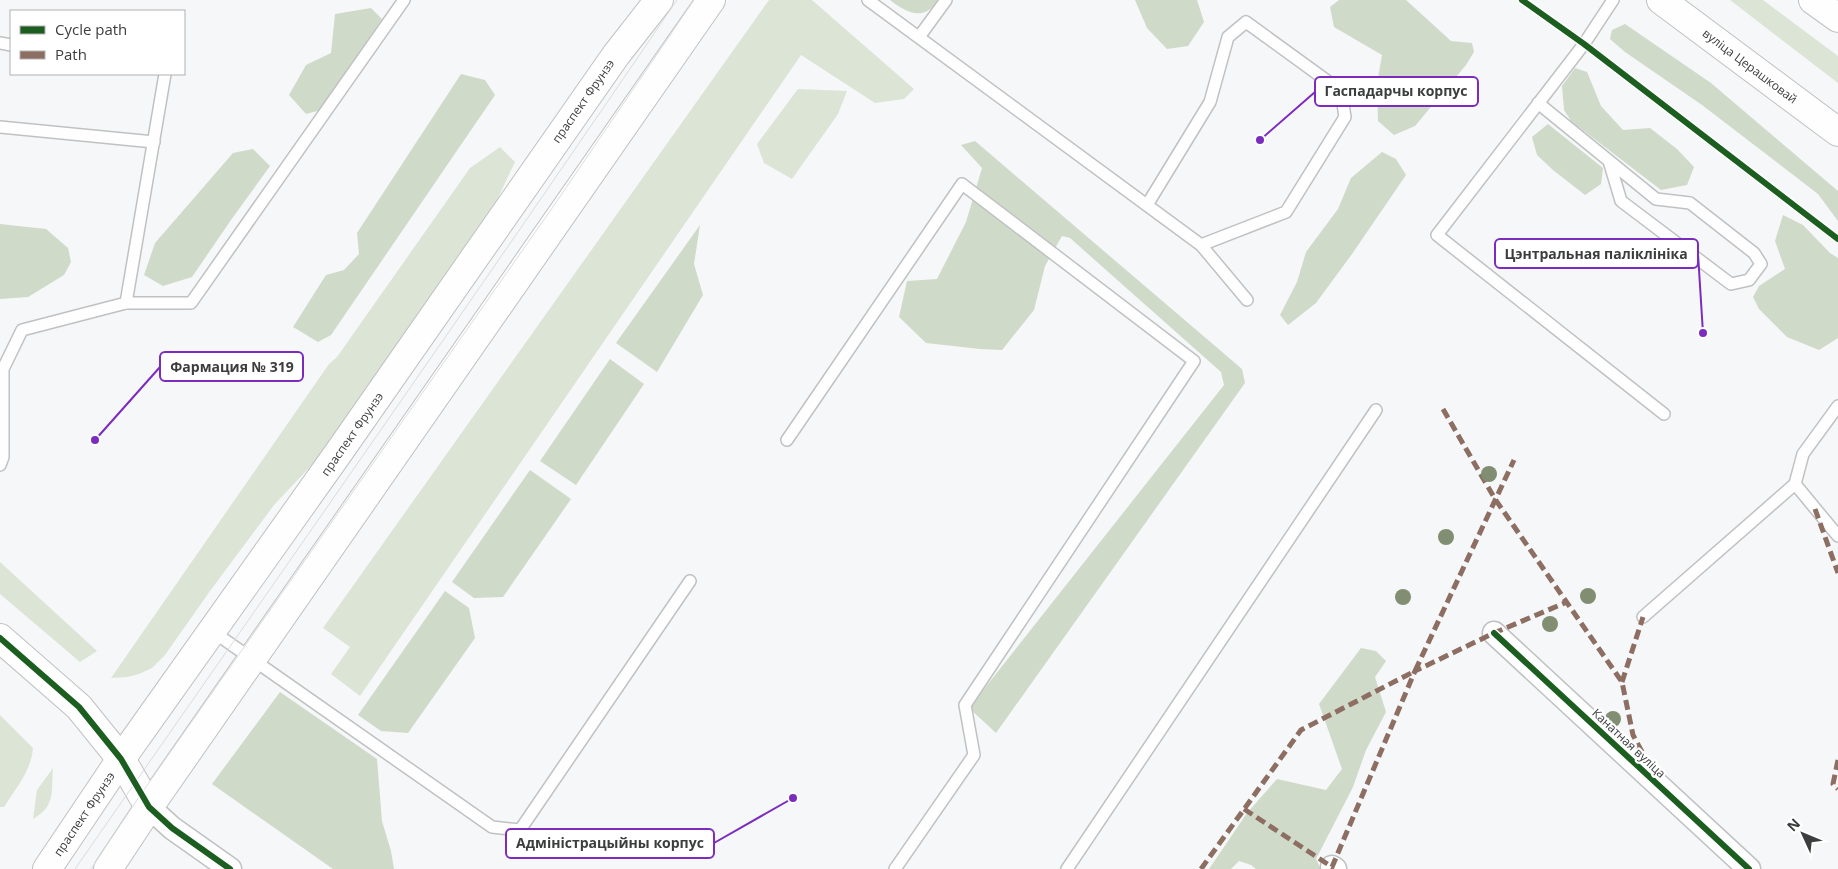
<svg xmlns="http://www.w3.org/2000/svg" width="1838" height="869" viewBox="0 0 1838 869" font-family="'Open Sans',sans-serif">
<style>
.green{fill:#dce5d5}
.forest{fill:#d0dac9}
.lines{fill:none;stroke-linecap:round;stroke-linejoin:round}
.lane-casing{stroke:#c0c1c2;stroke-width:14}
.street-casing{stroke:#c0c1c2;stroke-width:25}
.secondary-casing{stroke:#c0c1c2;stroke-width:30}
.primary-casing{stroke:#c0c1c2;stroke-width:30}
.lane{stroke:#fefefe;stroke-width:11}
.street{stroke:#fefefe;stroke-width:22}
.secondary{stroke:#fefefe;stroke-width:28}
.primary{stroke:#fefefe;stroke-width:28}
.tram{stroke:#dbdcdc;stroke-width:1}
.quiet{stroke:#8d6e63;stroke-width:5;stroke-dasharray:10 5;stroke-linecap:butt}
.cycleway-casing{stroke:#fff;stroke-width:9}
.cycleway{stroke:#1b5e20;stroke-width:6}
.tree{fill:#818e72}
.labels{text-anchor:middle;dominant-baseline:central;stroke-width:4.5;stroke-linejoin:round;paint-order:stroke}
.street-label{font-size:12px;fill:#3c3d3d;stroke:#fff}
.leader{fill:none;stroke:#7b2cbf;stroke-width:2}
.callout-dot{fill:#7b2cbf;stroke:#fff;stroke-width:2}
.callout{fill:#fff;stroke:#7b2cbf;stroke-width:2}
.callout-label{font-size:14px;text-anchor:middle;font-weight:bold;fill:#3c3d3d}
</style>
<rect width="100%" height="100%" fill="#f6f7f8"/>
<g class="green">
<polygon points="769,0 812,0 914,89 904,99 875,103 801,55 360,696 331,674 350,647 323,628"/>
<polygon points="1730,0 1763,0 1838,56 1838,83"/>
<polygon points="798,89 847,91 838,114 792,179 764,163 757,144"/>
<polygon points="500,147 515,162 490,215 325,451 274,505 210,591 165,655 152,668 139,674 127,677 111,678 329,364 337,357 470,168"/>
<polygon points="0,562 97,651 80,662 0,594"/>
<path d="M0,715l33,33c-2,23 -17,40 -29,59h-4z"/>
<path d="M53,768c-2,24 3,38 -20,51l4,-29z"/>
</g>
<g class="forest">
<path d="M890,0h48c-14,22 -31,13 -48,0z"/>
<polygon points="1135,0 1197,0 1204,22 1188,46 1167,49 1147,28"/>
<polygon points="1339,0 1406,0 1451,41 1472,43 1474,52 1466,65 1415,126 1394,135 1378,121 1377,84 1382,55 1334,27 1330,7"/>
<polygon points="371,8 382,19 321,110 306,114 289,95 306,65 331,53 335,14"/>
<polygon points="1625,24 1711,83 1838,191 1838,221 1818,194 1702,105 1625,52 1610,39 1612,30"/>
<polygon points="1575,68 1587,72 1601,106 1623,130 1650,128 1677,149 1694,167 1687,185 1661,190 1571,121 1564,110 1562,86"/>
<polygon points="461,74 485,80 495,95 331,335 318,342 293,327 326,275 344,270 359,254 357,233"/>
<polygon points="1548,124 1603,168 1601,184 1585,195 1553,170 1537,155 1532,137"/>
<polygon points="975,141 1242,369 1245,383 996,733 969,708 1224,385 1221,372 1070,238 1062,236 1045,266 1034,310 1002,350 980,349 926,343 899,317 907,281 937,279 966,222 982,168 961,145"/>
<polygon points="253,149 270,166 231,220 192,277 163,286 144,275 155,243 233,153"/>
<polygon points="1382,152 1396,159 1406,175 1352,254 1316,303 1288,325 1280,315 1297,282 1306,252 1338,209 1351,178"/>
<polygon points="1783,215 1803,225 1830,253 1838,258 1838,338 1819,350 1787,337 1759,309 1753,297 1759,286 1785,269 1775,241"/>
<polygon points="0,224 46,229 68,248 71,262 64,275 28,297 0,299"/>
<polygon points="700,225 694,264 703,295 657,372 616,343"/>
<polygon points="610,359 644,384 576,485 540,461"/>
<polygon points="530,470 571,499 503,597 474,598 452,582"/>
<polygon points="445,591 469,608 475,638 408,733 381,731 358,715"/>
<polygon points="1361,648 1376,651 1386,661 1375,677 1386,712 1366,750 1353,787 1316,859 1321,869 1256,869 1251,865 1239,861 1231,869 1209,869 1247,813 1277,779 1326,790 1342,769 1319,704"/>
<polygon points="280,692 377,759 382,821 391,851 394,869 333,869 212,784"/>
</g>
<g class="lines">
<g class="lane-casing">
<g id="lane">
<polyline points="868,0 1201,245 1247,300"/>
<polyline points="1613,0 1584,44 1437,235 1664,414"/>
<polyline points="919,37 946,0"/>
<polyline points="0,43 11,45"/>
<polyline points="1538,103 1656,199 1690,203 1754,253 1761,264 1749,280 1731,284 1621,201 1609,161"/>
<polyline points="0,127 154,142"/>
<polyline points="1147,205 1210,102 1228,37 1246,22 1341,91 1345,117 1286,212 1201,245"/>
<polyline points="126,303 165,74"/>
<polyline points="1838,406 1803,454 1795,484 1838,536"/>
<polyline points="787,440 962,184 1194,361 965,705 974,755 895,869"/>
<polyline points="0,465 3,457 3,369 22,330 126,303 191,303 404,0"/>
<polyline points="1643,617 1795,484"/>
<polyline points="212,631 492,827 520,830 690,581"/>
<polyline points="1067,869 1376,410"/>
</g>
</g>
<g class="street-casing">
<g id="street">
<polyline points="1494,633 1749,869"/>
<polyline points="149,807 172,828 230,869"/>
<polyline points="1332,867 1335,869"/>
</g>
</g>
<g class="secondary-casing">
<polyline id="secondary" points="0,638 79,707 121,759 149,807"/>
</g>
<g class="primary-casing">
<g id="primary">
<polyline points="1661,0 1838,132"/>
<polyline points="1813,0 1838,18"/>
<polyline points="47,869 121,759 339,452 616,55 659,0"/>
<polyline points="108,869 149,807 711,0"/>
</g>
</g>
<use href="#lane" class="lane"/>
<use href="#street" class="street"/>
<use href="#secondary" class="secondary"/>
<use href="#primary" class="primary"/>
<g class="tram">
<path d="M75,869c201,-289 404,-578 602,-869"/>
<polyline points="91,869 141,794 555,204 694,0"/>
</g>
<g class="quiet">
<polyline points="1443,409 1495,499 1622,682 1633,735 1655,776"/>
<polyline points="1815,509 1838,573"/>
<polyline points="1622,682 1643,617"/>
<polyline points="1838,760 1833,784 1838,789"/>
<polyline points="1244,809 1332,867 1415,671 1494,633 1567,602"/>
<polyline points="1201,869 1301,730 1415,671 1514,460"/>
</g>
<g class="cycleway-casing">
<g id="cycleway">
<polyline points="1522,0 1584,44 1838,239"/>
<polyline points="1494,633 1749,869"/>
<polyline points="0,638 79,707 121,759 149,807 172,828 230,869"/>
</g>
</g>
<use href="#cycleway" class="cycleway"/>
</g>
<g class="tree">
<circle cx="1489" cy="474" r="8"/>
<circle cx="1446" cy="537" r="8"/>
<circle cx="1588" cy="596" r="8"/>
<circle cx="1403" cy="597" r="8"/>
<circle cx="1550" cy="624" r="8"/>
<circle cx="1613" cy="719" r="8"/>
</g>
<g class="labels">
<g class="street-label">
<text transform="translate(1750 66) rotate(37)">вуліца Церашковай</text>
<text transform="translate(583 101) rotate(-55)">праспект Фрунзэ</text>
<text transform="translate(352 434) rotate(-55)">праспект Фрунзэ</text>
<text transform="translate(1629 743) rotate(43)">Канатная вуліца</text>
<text transform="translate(84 814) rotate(-56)">праспект Фрунзэ</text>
</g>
</g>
<path class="leader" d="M1260 140L1315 92M1703 333L1698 254M95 440L160 367M793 798L714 843"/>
<g class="callout-dot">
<circle cx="1260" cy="140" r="5"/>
<circle cx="1703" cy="333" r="5"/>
<circle cx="95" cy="440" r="5"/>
<circle cx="793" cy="798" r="5"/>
</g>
<g class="callout">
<rect x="1315" y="77" width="163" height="29" rx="5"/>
<rect x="1495" y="239" width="203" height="29" rx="5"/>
<rect x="160" y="352" width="143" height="29" rx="5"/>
<rect x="506" y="829" width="208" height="29" rx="5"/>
</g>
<g class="callout-label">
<text x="1396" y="96">Гаспадарчы корпус</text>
<text x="1596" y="259">Цэнтральная паліклініка</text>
<text x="232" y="372">Фармация № 319</text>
<text x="610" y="848">Адміністрацыйны корпус</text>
</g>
<rect x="10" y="10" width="175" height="65" fill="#ffffff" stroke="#b1b1b1"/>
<rect x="20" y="26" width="25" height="8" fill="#1b5e20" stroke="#b1b1b1"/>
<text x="55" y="35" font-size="15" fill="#3c3d3d">Cycle path</text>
<rect x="20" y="51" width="25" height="8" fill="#8d6e63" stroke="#b1b1b1"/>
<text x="55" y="60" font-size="15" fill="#3c3d3d">Path</text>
<g transform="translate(1803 834) rotate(314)" stroke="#ffffff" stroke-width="4" paint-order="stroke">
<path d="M0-4L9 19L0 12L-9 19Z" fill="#3c3d3d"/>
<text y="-8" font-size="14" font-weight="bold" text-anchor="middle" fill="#3c3d3d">N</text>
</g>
</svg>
